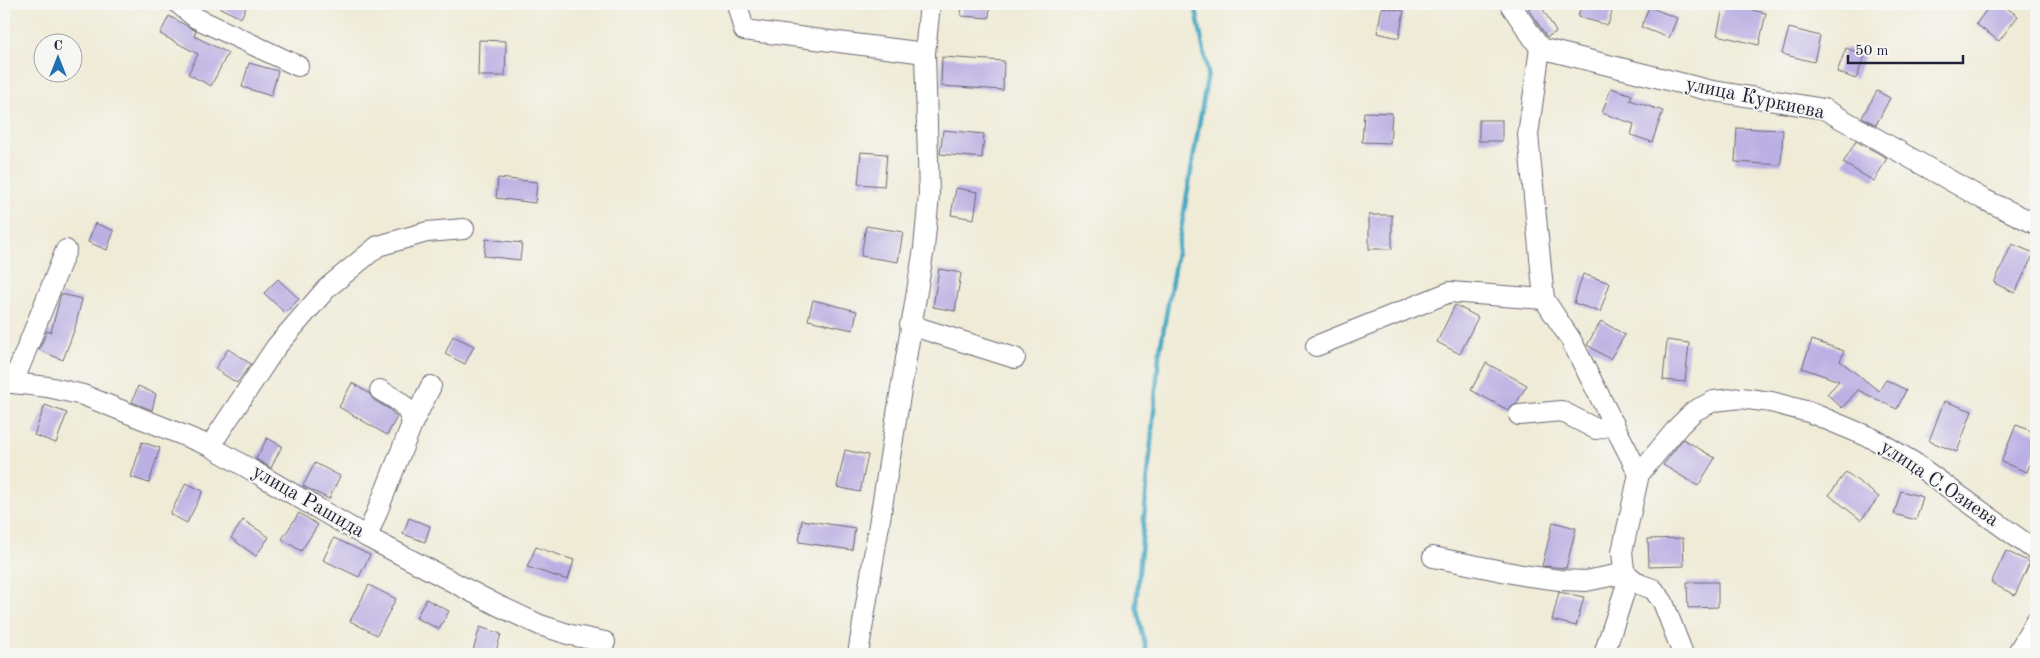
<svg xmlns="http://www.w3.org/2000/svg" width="2040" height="658" viewBox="0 0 2040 658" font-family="'Old Standard TT',serif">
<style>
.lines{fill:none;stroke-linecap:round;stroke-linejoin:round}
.stream{stroke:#41a7c2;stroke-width:4.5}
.building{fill:#bbb0e3}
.minor-casing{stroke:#6a6872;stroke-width:22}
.minor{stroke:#fff;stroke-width:20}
.labels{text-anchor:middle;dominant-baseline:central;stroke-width:4;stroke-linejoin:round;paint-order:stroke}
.street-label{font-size:20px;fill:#22223b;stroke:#f6f6f2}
</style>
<rect width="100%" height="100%" fill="#f6f6f2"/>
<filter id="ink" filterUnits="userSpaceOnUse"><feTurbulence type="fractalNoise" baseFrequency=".02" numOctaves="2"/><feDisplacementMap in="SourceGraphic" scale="10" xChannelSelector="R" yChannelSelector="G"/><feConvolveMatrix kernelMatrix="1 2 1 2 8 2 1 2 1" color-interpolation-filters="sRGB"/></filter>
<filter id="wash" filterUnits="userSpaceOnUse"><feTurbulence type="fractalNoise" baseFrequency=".0096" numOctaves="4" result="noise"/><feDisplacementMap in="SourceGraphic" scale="20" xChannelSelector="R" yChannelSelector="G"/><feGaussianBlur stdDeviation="1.12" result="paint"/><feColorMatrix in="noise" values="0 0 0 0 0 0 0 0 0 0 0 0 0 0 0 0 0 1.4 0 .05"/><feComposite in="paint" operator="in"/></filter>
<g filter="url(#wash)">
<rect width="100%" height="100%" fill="#efebd7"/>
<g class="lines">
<polyline class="stream" points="1147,654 1136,605 1159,356 1208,73 1195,4"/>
</g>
<g id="blocks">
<g class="building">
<polygon points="212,4 248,4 241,18"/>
<polygon points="962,4 990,4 989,18 961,16"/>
<polygon points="1537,4 1540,4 1556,32 1547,37 1528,9"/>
<polygon points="1581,4 1614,4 1608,25 1578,17"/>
<polygon points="1724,4 1766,13 1759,45 1717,35"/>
<polygon points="1991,4 2001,4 2018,16 1999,41 1976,24"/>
<polygon points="1382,7 1404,11 1399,38 1377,33"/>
<polygon points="1649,7 1677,18 1669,38 1641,27"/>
<polygon points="169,16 196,31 194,36 228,53 211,86 188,74 198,54 160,34"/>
<polygon points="1789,28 1820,36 1814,62 1782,54"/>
<polygon points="479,40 506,41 505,76 478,76"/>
<polygon points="1846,48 1865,55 1856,79 1837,72"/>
<polygon points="942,57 1004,61 1003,90 941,86"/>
<polygon points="249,63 278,71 271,96 242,87"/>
<polygon points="1611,88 1632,95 1630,100 1663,111 1652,142 1631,135 1634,124 1602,113"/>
<polygon points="1877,91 1890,98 1876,125 1862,117"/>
<polygon points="1364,112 1392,113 1390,143 1362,142"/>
<rect x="1479" y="120" width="23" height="21"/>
<polygon points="1737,128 1783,130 1781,165 1735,162"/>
<polygon points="943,130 984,134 982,158 940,154"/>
<polygon points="1856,141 1887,158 1874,181 1843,163"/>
<polygon points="861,152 887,154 884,186 858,184"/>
<polygon points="498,178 537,182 535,203 496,198"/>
<polygon points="956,188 978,192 974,219 951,215"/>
<rect x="1369" y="215" width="23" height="34"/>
<polygon points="95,223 114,231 107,250 88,242"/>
<polygon points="866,226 903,232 898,262 861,256"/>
<polygon points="486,239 522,243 520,260 484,256"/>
<polygon points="2012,244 2034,253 2015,293 1994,283"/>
<polygon points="939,269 961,273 955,311 933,307"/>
<polygon points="1583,274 1610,283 1600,312 1574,303"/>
<polygon points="278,279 299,299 285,313 264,293"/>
<polygon points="61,294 82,299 75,328 63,360 39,350 47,331 51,332"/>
<polygon points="813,300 857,311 853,330 808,320"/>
<polygon points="1455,305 1478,317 1460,354 1437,342"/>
<polygon points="1601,321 1625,335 1610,359 1587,345"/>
<polygon points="453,336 474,346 465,364 445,354"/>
<polygon points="1667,340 1689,343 1685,382 1663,380"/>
<polygon points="1812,340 1844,351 1840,361 1879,391 1886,380 1906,390 1897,409 1858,390 1842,408 1827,394 1839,381 1802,368"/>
<polygon points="228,349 251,364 237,383 215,369"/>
<polygon points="1486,363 1527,385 1516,404 1508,410 1471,390"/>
<polygon points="352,383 369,393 374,400 389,409 397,417 387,435 339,407"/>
<polygon points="138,386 156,394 152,410 132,402"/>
<polygon points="1944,401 1972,411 1957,452 1929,441"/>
<polygon points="45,405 67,413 56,443 34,435"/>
<polygon points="2016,425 2036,433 2036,449 2027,472 2001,462"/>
<polygon points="267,438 282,446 271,468 256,459"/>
<polygon points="1683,439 1715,458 1698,486 1663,465"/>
<polygon points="142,442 160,448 149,483 131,477"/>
<polygon points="845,450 868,455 860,492 837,487"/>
<polygon points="315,463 340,476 329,499 303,486"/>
<polygon points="1846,472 1879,497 1861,520 1829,495"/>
<polygon points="186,483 203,491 187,523 170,514"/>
<polygon points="1901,491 1923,497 1916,520 1894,514"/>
<polygon points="299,513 318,525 301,551 282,539"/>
<polygon points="409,518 430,526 425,542 403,534"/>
<polygon points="243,520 269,537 256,556 231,538"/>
<polygon points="802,520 855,528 852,550 799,542"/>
<polygon points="1553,522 1576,528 1566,568 1542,566"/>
<polygon points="334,538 370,555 359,577 323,560"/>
<polygon points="1683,538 1684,566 1649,567 1648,539"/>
<polygon points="536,547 574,560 568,580 527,567"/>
<polygon points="2006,551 2030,562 2015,595 1991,583"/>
<polygon points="1687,582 1718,582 1718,607 1688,608"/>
<polygon points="369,585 396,599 377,635 350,621"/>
<polygon points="1559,592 1584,597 1576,626 1552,620"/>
<polygon points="426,599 449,611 439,629 416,618"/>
<polygon points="480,627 501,634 495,654 472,654"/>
</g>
</g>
</g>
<g filter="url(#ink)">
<use href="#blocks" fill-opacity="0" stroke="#6a6872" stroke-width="1"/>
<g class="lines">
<g class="minor-casing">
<g id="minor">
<polyline points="179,4 196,18 298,66"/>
<polyline points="737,4 744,30 925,53"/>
<polyline points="1510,4 1540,48 1528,135 1544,299 1571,340 1639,474"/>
<polyline points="1540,48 1708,90 1824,109 1983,199 2036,224"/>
<polyline points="910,325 1015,358"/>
<polyline points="1316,346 1450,292 1544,299"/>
<polyline points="4,382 48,387 83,395 210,446 367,537 497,605 540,625 571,635 605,642"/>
<polyline points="13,383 66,250"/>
<path d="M380,390c16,10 28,13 32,34"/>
<polyline points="1519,415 1561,411 1596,429 1614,424"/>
<polyline points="210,446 276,347 327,288 378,246 427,232 464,229"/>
<polyline points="367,537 412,424 431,386"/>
<polyline points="1433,557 1522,575 1560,580 1586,581 1625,573 1639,584 1653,589 1663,602 1683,654"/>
<polyline points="858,654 924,248 929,195 925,53 930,4"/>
<polyline points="1604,654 1626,587 1622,552 1639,474 1679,426 1694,411 1714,401 1741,398 1771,402 1809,412 1874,439 1913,462 2036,551"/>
<polyline points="2017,654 2036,621"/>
</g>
</g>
<use href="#minor" class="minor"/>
</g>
</g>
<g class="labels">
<g class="street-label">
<text transform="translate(1755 99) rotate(12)">улица Куркиева</text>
<text transform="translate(1939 484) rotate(34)">улица С.Озиева</text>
<text transform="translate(308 502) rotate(30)">улица Рашида</text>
</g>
</g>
<rect width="2040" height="658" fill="none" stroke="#f6f6f2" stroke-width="20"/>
<g transform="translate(58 58)"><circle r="24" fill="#f6f6f2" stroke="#a1a1a9"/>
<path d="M0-4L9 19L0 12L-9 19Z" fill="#1f6fb2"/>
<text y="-8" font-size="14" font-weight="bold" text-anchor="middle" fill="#22223b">С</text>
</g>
<path d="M1848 55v8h115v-8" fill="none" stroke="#22223b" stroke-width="2.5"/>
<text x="1855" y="55" font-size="15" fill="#22223b" stroke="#f6f6f2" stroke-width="4" paint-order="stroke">50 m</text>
</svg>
